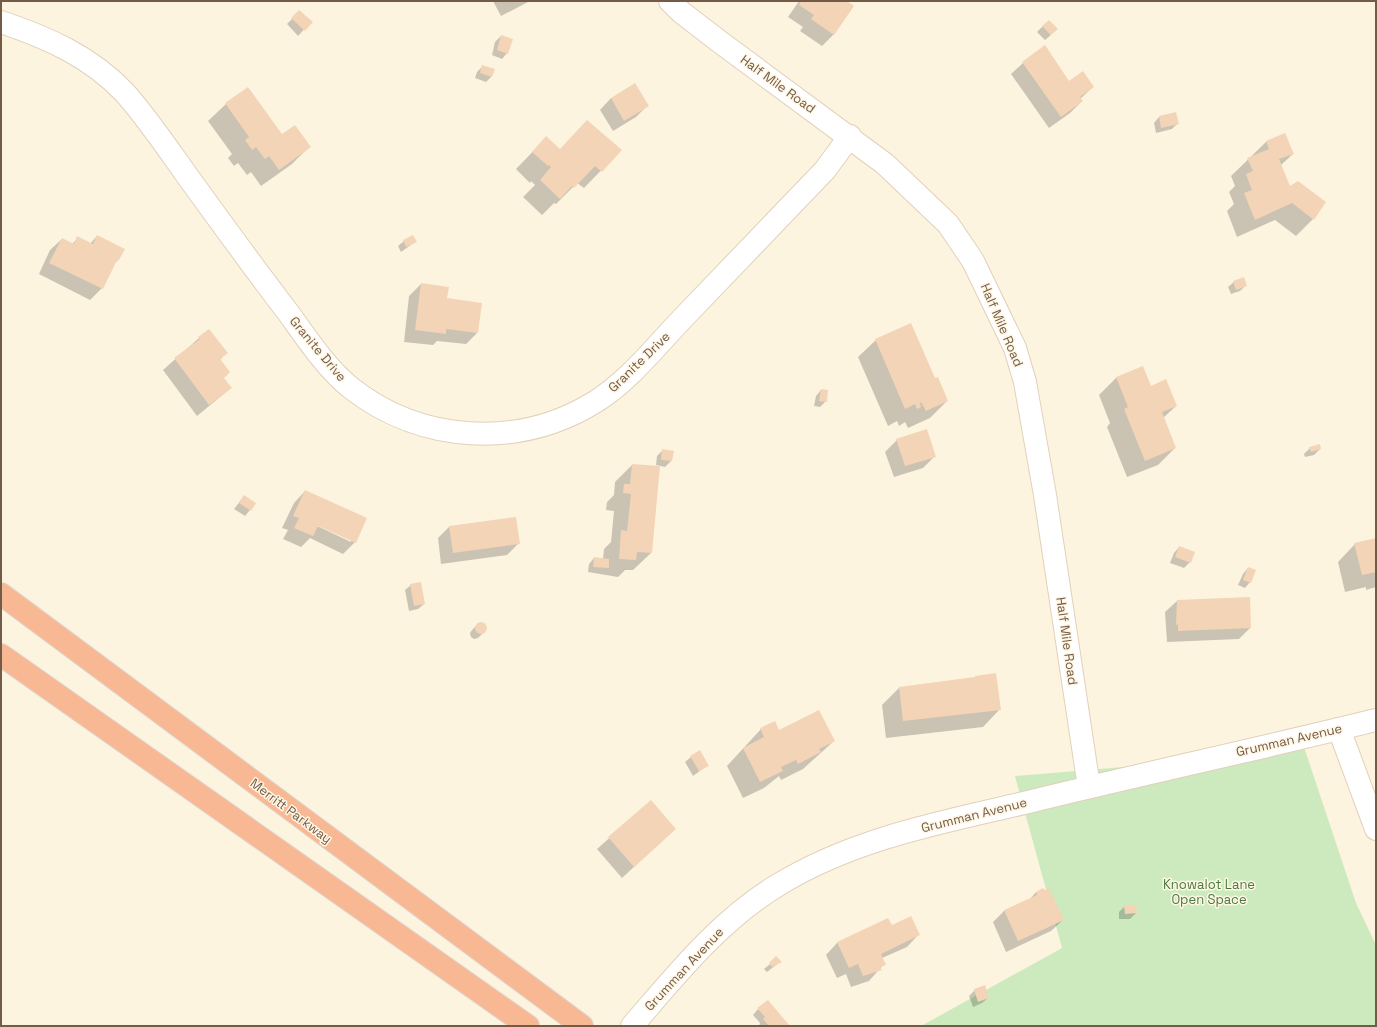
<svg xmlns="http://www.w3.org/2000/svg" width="1377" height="1027" viewBox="0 0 1377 1027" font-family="'Space Grotesk',sans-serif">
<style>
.green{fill:#cceabe}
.shadow{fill:#0003;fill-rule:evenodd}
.building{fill:#f3d4b6}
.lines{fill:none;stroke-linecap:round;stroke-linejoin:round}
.minor-casing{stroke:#e1d0bb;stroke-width:24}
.tertiary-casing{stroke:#e1d0bb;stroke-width:24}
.motorway-casing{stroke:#ded8d3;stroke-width:24}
.minor{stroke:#fff;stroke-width:22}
.tertiary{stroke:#fff;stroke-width:22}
.motorway{stroke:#f9b894;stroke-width:22}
.labels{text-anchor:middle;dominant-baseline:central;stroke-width:3;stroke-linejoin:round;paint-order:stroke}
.street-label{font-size:13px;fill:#745b47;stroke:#fff7e6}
.park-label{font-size:13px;fill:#4b7a3e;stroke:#fff7e6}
</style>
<rect width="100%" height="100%" fill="#fdf4e0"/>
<polygon class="green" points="1301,738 1356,903 1376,945 1376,1026 921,1026 1062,948 1015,776 1159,764"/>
<g class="shadow">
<polygon points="493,1 530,1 501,16"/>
<polygon points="799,1 845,1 853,7 833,35 822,46 800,31 803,27 788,17"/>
<polygon points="300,11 311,22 298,36 287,24"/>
<polygon points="1043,26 1051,35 1045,40 1037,32"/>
<polygon points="501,36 507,53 502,59 492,55 495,42"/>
<polygon points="1023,63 1068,82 1093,87 1080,99 1082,101 1070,113 1049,128 1011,74"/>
<polygon points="483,66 494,70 491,77 486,82 475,78 477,72"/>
<polygon points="611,98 647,106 636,117 613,131 600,110"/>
<polygon points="226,104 281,136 309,147 292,164 261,186 251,172 247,175 238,163 234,166 228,158 232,154 208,121"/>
<polygon points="1175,113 1177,124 1172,129 1156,133 1154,123 1159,117"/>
<polygon points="1285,134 1293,154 1281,165 1289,187 1313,219 1296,236 1275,220 1237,237 1227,211 1234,204 1229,192 1235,186 1231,176 1266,142"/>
<polygon points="546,138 559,150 621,150 584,188 577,183 556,204 554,203 542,215 523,197 535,185 531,181 530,183 516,169"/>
<polygon points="97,236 118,260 114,264 102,288 90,300 39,274 50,250 62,239 72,244 78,238 90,244"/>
<polygon points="404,241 415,242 401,252 398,246"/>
<polygon points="1234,282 1246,285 1240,291 1231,294 1228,287"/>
<polygon points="421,284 446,299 477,333 466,344 437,341 433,345 404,342 409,296"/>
<polygon points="199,338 226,353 220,360 223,378 231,388 197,416 163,370"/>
<polygon points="876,340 935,379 947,401 930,418 908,428 905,422 899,426 897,421 888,426 858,357"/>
<polygon points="1142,367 1151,387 1176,406 1163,418 1175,448 1158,465 1127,477 1107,427 1110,423 1099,395 1116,378"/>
<polygon points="821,390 826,401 820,407 814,406 816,396"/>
<polygon points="897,440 935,456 923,468 894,477 885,452"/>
<polygon points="1310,448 1320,449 1314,455 1305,457 1304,454"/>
<polygon points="663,450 672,452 671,461 665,467 656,465 657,456"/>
<polygon points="632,465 651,553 633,570 625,570 618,577 588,572 589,564 594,558 603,559 604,549 611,542 614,511 606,510 607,502 614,495 615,482"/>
<path d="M305,491l50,51 -12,12 -33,-16 -9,9 -18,-8 5,-9 -6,-2 12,-25zM314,522l37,18v2l-38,-18z"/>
<polygon points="244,496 250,510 245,516 234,509"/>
<polygon points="449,527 519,543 507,555 441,564 438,538"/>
<polygon points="1376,540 1376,587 1366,590 1366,587 1345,592 1338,562 1355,544"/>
<polygon points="1179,547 1190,562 1184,568 1170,563 1174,553"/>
<polygon points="1248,568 1250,582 1245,588 1238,585 1243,574"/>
<polygon points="411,585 424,604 418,609 409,611 405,590"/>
<polygon points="1177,601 1250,628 1239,639 1167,642 1165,612"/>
<polygon points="482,623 485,625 486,629 484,632 478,638 474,639 471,637 470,633 472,630 478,624"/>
<polygon points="974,678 1000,709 983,727 886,738 882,705 899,688"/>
<polygon points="761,729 779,731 834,741 803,769 781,780 779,776 764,788 743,798 727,766"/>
<polygon points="691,757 708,765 693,776 685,762"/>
<polygon points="651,801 675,829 622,878 597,849"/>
<polygon points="1036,892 1063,920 1051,931 1006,952 993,922 1004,911 1030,899"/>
<polygon points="1124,907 1136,913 1130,919 1119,919 1119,912"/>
<polygon points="888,920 891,926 918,935 907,947 882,958 884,964 869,981 851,987 846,974 837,978 826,955 837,943"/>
<polygon points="780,962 767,972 764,969 770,964"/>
<polygon points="975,990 988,998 982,1003 973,1007 969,996"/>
<polygon points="758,1009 789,1026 759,1026 760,1023 753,1015"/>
</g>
<g class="building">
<polygon points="801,1 847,1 854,6 834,35 811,19 814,15 799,5"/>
<polygon points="299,10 313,22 305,31 291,18"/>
<polygon points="1049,20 1058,29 1051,35 1042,26"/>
<polygon points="501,35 513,39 508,54 497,50"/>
<polygon points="1045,45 1069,81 1083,71 1094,87 1080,97 1083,101 1061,117 1022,62"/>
<polygon points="482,65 495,69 492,77 480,73"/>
<polygon points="635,83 649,106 624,121 611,98"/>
<polygon points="248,87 282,134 295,125 311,147 279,170 269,156 265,159 256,147 252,150 245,140 249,137 225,103"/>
<polygon points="1176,112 1179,124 1161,128 1159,116"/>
<polygon points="587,120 622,150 602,172 595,166 574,188 572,186 560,199 540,180 551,167 549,165 548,166 532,152 546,136 560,149"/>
<polygon points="1285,133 1294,154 1279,159 1290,186 1298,181 1326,202 1314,220 1292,203 1255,220 1244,193 1252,190 1246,174 1253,171 1247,158 1269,149 1266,141"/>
<polygon points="97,235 125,249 119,260 117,260 103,289 49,263 62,238 74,244 77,236 93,244"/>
<polygon points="413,235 417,242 406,247 403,240"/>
<polygon points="1244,277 1247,286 1236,290 1233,281"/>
<polygon points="421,283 449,287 447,298 482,303 478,333 446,329 446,334 415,330"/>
<polygon points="911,323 935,378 938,377 948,401 926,411 921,402 920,403 921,407 917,409 915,404 905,409 875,339"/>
<polygon points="209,329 228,353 220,359 230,372 224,378 232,388 209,405 174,358 200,339 198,337"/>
<polygon points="1143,366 1151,386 1166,379 1177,406 1162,412 1176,448 1145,461 1124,409 1128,407 1116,377"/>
<polygon points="821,389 828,390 827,402 819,401"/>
<polygon points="927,429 936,457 905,466 896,439"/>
<polygon points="1320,444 1321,449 1311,452 1309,447"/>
<polygon points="662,449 674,451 672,461 661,460"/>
<polygon points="632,464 660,466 652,553 637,552 636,560 619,559 621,530 627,531 631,494 623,493 624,484 630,484"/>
<polygon points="305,490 367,518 356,543 318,526 313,536 294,528 299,518 293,516"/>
<polygon points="244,495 256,503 251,511 239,503"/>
<polygon points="516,517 520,544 453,553 449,526"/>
<polygon points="1376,538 1376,572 1362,575 1354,543"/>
<polygon points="1179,546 1195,552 1191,563 1175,557"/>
<polygon points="594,557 609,559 609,568 593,567"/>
<polygon points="1248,567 1256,570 1251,583 1243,580"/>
<polygon points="421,582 425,604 414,606 410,584"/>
<polygon points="1250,597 1251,628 1178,631 1178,624 1176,625 1177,600"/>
<circle cx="481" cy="628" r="6"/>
<polygon points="996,673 1001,710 903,721 899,687 975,677 975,676"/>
<polygon points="819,710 835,741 819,749 821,752 798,764 796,760 781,767 783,771 760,782 743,748 764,737 760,728 775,721 779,730"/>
<polygon points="700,750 709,766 699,771 690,756"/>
<polygon points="651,800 676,829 634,867 608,837"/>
<polygon points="1043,888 1045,890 1049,888 1064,920 1018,941 1004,910 1037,895 1036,892"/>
<polygon points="1136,905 1137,913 1125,914 1124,906"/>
<polygon points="911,916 920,935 881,954 886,965 880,967 882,970 863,976 858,964 849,968 837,942 888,918 892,925"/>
<polygon points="776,956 782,962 772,967 769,963"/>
<polygon points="985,985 989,998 978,1002 974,989"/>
<polygon points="768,1000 790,1026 769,1026 763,1019 765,1017 757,1008"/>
</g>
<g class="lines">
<g class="minor-casing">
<g id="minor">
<polyline points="670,1 681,12 720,42 885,164 948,224 973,261 1015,348 1025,382 1045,495 1089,787"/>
<path d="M1,22c47,16 89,34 124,71 23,26 43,56 63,84 33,45 65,90 99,134 19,26 38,56 64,77 70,55 168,61 244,14 34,-21 60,-55 88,-84 47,-49 95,-99 142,-148l25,-34"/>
<polyline points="1339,729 1376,829"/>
</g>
</g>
<g class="tertiary-casing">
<path id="tertiary" d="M632,1026c44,-51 88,-106 146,-141 75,-46 161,-62 246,-82 117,-29 235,-54 352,-83"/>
</g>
<g class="motorway-casing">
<g id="motorway">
<polyline points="1,594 582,1026"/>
<polyline points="1,655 528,1026"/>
</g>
</g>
<use href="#minor" class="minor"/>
<use href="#tertiary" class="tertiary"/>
<use href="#motorway" class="motorway"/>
</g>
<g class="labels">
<g class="street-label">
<text transform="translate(778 84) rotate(36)">Half Mile Road</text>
<text transform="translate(1002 325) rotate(67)">Half Mile Road</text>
<text transform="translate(318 349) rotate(50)">Granite Drive</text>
<text transform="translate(639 362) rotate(-44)">Granite Drive</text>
<text transform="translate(1067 641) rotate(82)">Half Mile Road</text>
<text transform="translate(1289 740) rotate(-13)">Grumman Avenue</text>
<text transform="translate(291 811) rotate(37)">Merritt Parkway</text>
<text transform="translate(974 815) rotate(-14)">Grumman Avenue</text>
<text transform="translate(684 969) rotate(-47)">Grumman Avenue</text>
</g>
<g class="park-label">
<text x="1209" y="884">Knowalot Lane<tspan x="1209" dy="15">Open Space</tspan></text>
</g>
</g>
<rect width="1377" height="1027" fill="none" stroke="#745b47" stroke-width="4"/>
</svg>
